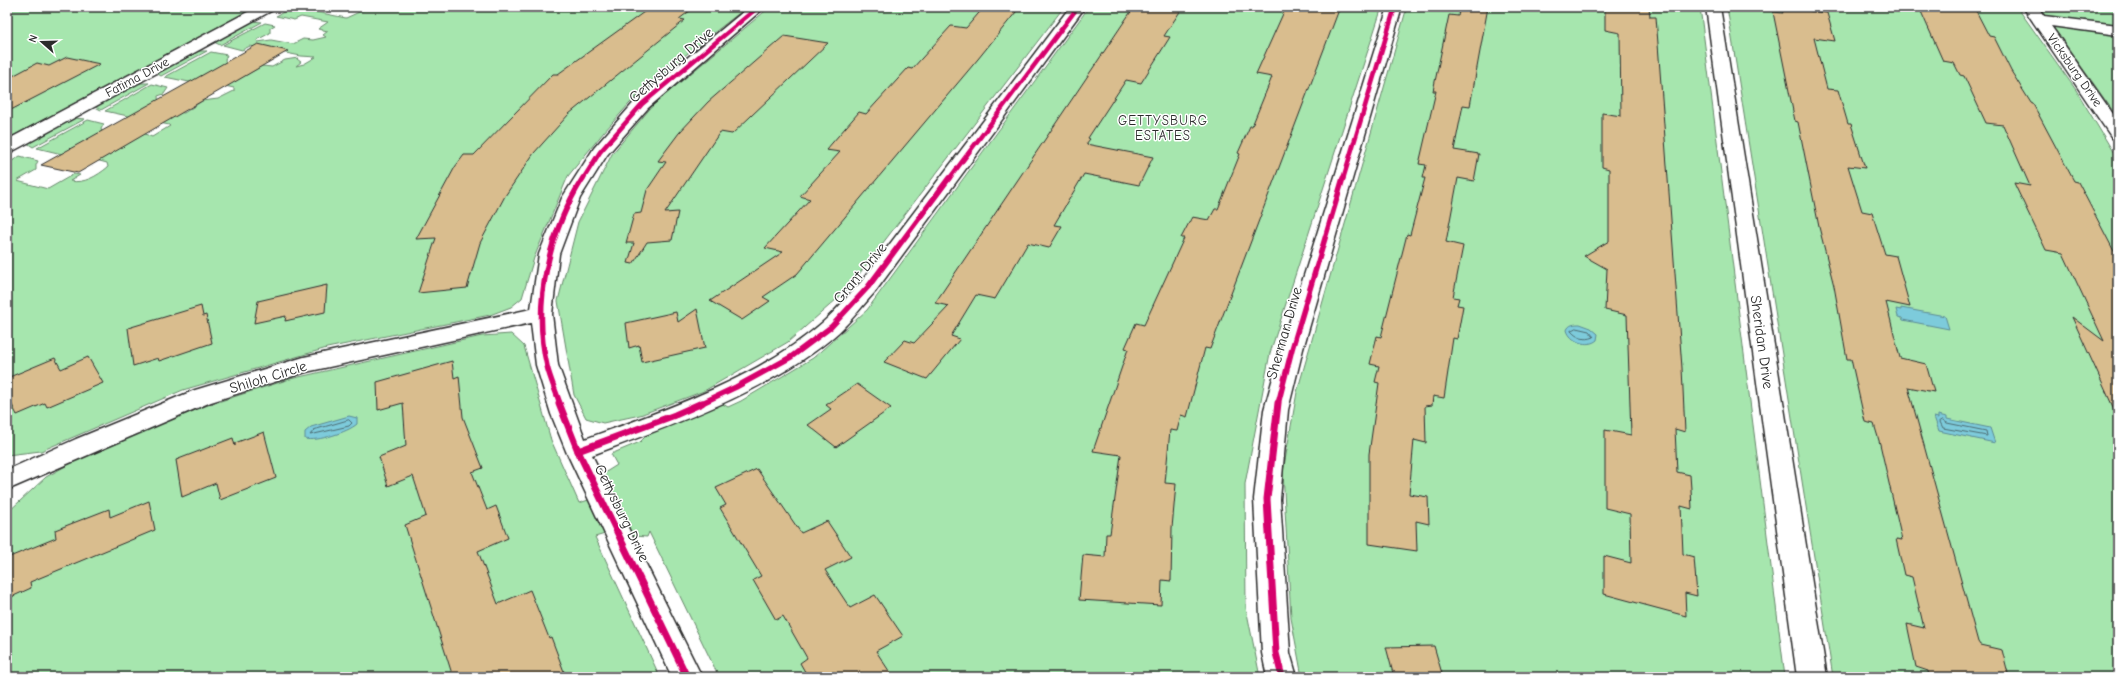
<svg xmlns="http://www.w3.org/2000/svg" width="2125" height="684" viewBox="0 0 2125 684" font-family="'Comic Neue',sans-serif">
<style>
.green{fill:#a6e6ae;stroke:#68886c}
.water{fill:#7dcbdb;stroke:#5c8b95}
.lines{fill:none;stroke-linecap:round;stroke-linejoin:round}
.shore{stroke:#4c6b71;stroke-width:1}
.building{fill:#d9bd8e;stroke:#2b2b2b}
.street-casing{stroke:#2b2b2b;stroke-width:3}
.street{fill:#fff;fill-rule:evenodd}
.cycleway-far2-casing{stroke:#fff;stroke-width:6}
.cycleway-far1-casing{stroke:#fff;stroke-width:8}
.cycleway-casing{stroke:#fff;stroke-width:10}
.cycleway-far2{stroke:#d6006c;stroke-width:4.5}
.cycleway-far1{stroke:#d6006c;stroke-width:5.5}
.cycleway{stroke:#d6006c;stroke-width:7}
.labels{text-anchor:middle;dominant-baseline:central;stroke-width:3;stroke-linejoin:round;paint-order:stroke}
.far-street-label{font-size:13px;fill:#2b2b2b;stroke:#fff}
.far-neighbourhood-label{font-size:13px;letter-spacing:1px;fill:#2b2b2b;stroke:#fff}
.street-label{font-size:15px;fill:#2b2b2b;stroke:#fff}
</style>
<rect width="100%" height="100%" fill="#fff"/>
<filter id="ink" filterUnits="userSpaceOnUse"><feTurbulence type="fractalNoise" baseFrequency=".025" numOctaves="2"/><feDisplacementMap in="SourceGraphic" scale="8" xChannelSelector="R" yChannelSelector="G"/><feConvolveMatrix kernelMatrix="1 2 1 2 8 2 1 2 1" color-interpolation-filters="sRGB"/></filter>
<g filter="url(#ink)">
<g class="green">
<polygon points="7,7 255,7 7,139"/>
<path d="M293,7h32l-9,5 30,6 24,-11h377l-59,46 -58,50 -26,29 -36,44 -34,82 -12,40 -11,9 -21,8 -163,33 -144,42 -142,61 -34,4v-291l13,-8 18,5 -2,4v5l-19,11 31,8 26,-15 6,1 -10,6c14,3 27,-5 38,-14l-1,-4 -41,-11 -4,2 -25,-6 51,-28 16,4 -3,5 1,3 43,2 7,3 18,-11 -1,-1 -64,-14 47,-27 16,4 -4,6 -6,2 1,12 25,5 18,-12 16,-2 16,-8v-3l-37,-8 -8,2 -24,-5 46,-25 16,3 -2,5 5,17 9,2 23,-13 10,1 13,-7 13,-2 -1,1 4,3 -5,4 8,-2 12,-7 -15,-1 -51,-10 -8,4 -19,-5 42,-22 10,2 -5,3v5l-13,7 1,2 13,-2 22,4 10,-5 10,1 13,-3 -3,-2 5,-4 -10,-2 10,-7 -27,-5 -7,3 -18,-4z"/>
<polygon points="770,7 1064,7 846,291 788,342 704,391 640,415 603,423 586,418 574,395 558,301 578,222 612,154 653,105"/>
<polygon points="1089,7 1382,7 1270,353 1245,484 1246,608 1260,677 719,677 649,532 647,537 605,534 595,537 660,677 7,677 7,513 46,477 89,453 208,405 290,379 482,336 511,334 524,346 551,440 579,503 595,498 598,477 617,465 611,454 640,442 659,423 721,403 728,407 741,401 813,358 867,310"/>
<polygon points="1407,7 1700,7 1785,677 1302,677 1291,618 1283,472 1297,392"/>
<polygon points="1727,7 2017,7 2076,90 2118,160 2118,677 1833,677"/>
<polygon points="2039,7 2118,7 2118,118"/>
<polygon points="252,21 262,22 220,45 214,42"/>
<polygon points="197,51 207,51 161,76 156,73"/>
<polygon points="139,83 149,83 101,110 95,107"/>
<polygon points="74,118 85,119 33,147 27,143"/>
</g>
<g class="water">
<polygon points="1901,308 1945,316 1949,329 1903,320 1902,318 1898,317 1896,309 1901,310"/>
<path d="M1580,324l11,4 7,6 -1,6c-9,8 -27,2 -30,-10 2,-6 8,-6 13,-6z"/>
<polygon points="1938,415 1947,417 1947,419 1990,428 1995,443 1939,431 1934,417 1938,418"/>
<path d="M349,416l8,2v6c-9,8 -40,18 -52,15v-7l6,-5z"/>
</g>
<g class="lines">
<g class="shore">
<path d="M1576,328l13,3 5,6c-9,4 -17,1 -23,-6z"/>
<polygon points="349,420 352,423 349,426 310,435 314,430"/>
<polygon points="1943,420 1947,423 1986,431 1987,436 1943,428 1940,422"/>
</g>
</g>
<g class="building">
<polygon points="651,7 695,7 679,19 685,20 569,114 534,153 505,196 480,243 467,288 418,293 436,238 416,239 455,167 464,155 474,155 553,74 558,74"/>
<polygon points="984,7 1020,7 978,59 797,274 763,297 770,301 742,320 710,301 783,252 765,248 810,199 800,196 840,152 826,150 859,112 866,114 908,68 912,69 951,26 966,28"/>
<polygon points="1134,7 1183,7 1164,36 1170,37 1141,83 1126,80 1088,138 1090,139 1086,144 1153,157 1139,185 1084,174 1054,225 1062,226 1049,248 1028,243 995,299 976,295 951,336 960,339 927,379 884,362 905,340 914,343 949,306 935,303"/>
<polygon points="1286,7 1340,7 1210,349 1205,348 1187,417 1181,415 1177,431 1170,430 1165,483 1176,484 1172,528 1171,581 1162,580 1161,605 1079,600 1083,555 1105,557 1106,534 1110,534 1121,455 1093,451 1128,349 1125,348 1136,323 1144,325 1184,238 1181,238 1192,217 1209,220 1215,209 1218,209 1240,154 1238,153 1250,126 1252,126 1272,77 1256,74"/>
<polygon points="1460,7 1488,7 1470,106 1463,105 1454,150 1479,154 1474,181 1458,178 1446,242 1463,246 1453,297 1459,298 1457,305 1463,306 1457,339 1453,338 1444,398 1433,396 1432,405 1425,406 1426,443 1414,440 1409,494 1428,497 1429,524 1416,521 1417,551 1369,544 1369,454 1379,383 1375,382 1379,366 1370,364 1377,336 1381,337 1407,234 1410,235 1425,178 1423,178 1426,165 1419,164 1436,91 1433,91 1449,15 1458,16"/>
<polygon points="1605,7 1649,7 1650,17 1656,17 1682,368 1685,432 1675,429 1677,472 1690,475 1691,489 1692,509 1681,506 1683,554 1694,557 1697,596 1685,593 1686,616 1604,594 1604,556 1631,563 1630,514 1605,508 1605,430 1631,435 1627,315 1605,310 1607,269 1584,256 1609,241 1609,169 1602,167 1602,113 1621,116 1620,33 1605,30"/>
<polygon points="1781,7 1809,7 1810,11 1827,13 1835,41 1814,38 1827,89 1838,90 1848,124 1851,124 1865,168 1848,166 1862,211 1872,213 1885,254 1896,256 1910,307 1886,302 1900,358 1926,364 1934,392 1908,387 1978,642 1980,645 2002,650 2009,677 1929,677 1928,671 1916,667 1907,624 1924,628 1912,577 1904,575 1896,539 1902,540 1880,444 1874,424 1865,422 1851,359 1847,359 1834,286 1819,227 1798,122 1795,121 1773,12 1783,13"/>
<polygon points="1919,7 1974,7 1989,36 1994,37 2011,71 2031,103 2033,104 2074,181 2078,182 2118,259 2118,418 2072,317 2104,341 2063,253 2046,250 2014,183 2030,186 2003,125 1986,123 1964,76 1960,75 1954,63 1943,61"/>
<polygon points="784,36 828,43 732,134 720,132 665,213 678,212 672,240 647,242 633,264 628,263 634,243 626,243 634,214 641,213 647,190 666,162 658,161 679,133 708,102"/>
<polygon points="258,44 288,51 78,173 41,165"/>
<polygon points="67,57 100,64 7,112 7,79 37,63 49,66"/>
<polygon points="327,285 325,312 285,321 286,316 254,323 258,301"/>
<polygon points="201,306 203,316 206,315 212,343 159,361 158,358 133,366 128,328"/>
<polygon points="697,309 705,348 642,362 639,345 629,348 626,323 676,312 678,322"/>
<polygon points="88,357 103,383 47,407 45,403 17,415 7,395 7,378 55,358 61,369"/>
<polygon points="452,361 454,378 459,376 463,417 483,468 472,472 487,510 496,506 508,538 478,551 498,604 530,590 549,638 551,637 566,677 453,677 405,525 426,516 413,476 388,486 379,457 406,446 403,403 378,410 377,382"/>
<polygon points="857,384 891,408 836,447 808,425 831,409 826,405"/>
<polygon points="264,432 276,478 220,500 216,483 182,497 176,460 233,438 235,446 235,443"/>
<polygon points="757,469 801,533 827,521 851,557 825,570 850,608 875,595 903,636 876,651 893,677 808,677 800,663 807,658 783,616 776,620 753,580 761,576 720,508 726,505 716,488"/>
<polygon points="149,501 155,530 30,582 31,588 7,599 7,558 56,538 55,530 109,509 110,517"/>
<polygon points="1434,646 1443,677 1394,677 1386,647"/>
</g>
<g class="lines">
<g class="street-casing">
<g id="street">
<polygon points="257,7 275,7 273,10 13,151 7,152 7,140"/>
<path d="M749,7h16l-117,101 -41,47 -27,43 -21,56 -7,60 6,51 27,74c78,-28 176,-62 238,-117 14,-12 25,-27 38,-40l209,-275h15l-210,285c-12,13 -23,28 -36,40 -65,58 -167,93 -247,123l110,222h-30l-106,-226 -15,-37 -15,-49 -5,-42 -225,49 -95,30 -204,88v-20l69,-31 119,-49 109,-33 227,-48 8,-55 23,-56 32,-50 42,-48z"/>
<polygon points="1388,7 1402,7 1303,349 1288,410 1280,499 1290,653 1297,677 1267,677 1262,653 1254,499 1264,410 1281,349"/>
<polygon points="1706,7 1720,7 1827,677 1797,677"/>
<polygon points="2023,7 2038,7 2044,16 2118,25 2118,35 2051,26 2118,121 2118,139 2112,138"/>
</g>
</g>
<use href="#street" class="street"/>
<g class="cycleway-far2-casing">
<g id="cycleway-far2">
<polyline points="583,179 600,152 642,104 758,7"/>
<polyline points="949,179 1078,7"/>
<polyline points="1343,179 1395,7"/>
</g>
</g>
<g class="cycleway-far1-casing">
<g id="cycleway-far1">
<path d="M560,404c-4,-13 -10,-25 -13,-38 -15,-63 2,-134 36,-188"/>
<polyline points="700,404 736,387 791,357 831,327 868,287 949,178"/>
<polyline points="1278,404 1292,349 1343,178"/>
</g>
</g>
<g class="cycleway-casing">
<g id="cycleway">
<polyline points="559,403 578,451 687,677"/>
<polyline points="1278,403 1267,499 1276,653 1282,677"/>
<polyline points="578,451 675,415 702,403"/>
</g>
</g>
<use href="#cycleway-far2" class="cycleway-far2"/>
<use href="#cycleway-far1" class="cycleway-far1"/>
<use href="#cycleway" class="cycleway"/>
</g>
</g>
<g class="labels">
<g class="far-street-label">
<text transform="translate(2075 70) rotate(55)">Vicksburg Drive</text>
<text transform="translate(137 77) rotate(-28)">Fatima Drive</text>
</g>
<g class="far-neighbourhood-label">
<text x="1163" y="120">GETTYSBURG<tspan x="1163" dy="15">ESTATES</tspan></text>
</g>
<g class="street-label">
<text transform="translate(671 65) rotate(-41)">Gettysburg Drive</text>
<text transform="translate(860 273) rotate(-50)">Grant Drive</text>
<text transform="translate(1284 333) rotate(-74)">Sherman Drive</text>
<text transform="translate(1762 342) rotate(82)">Sheridan Drive</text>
<text transform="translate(268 377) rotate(-17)">Shiloh Circle</text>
<text transform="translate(622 513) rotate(64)">Gettysburg Drive</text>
</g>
</g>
<rect width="2125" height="684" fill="none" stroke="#fff" stroke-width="24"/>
<rect x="12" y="12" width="2101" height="660" fill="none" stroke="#2b2b2b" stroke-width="1.5" filter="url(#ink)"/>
<g transform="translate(42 42) rotate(290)" stroke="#ffffff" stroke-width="3" paint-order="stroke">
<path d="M0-3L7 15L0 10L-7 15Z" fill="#2b2b2b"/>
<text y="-6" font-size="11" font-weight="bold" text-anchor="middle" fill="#2b2b2b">N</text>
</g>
</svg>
